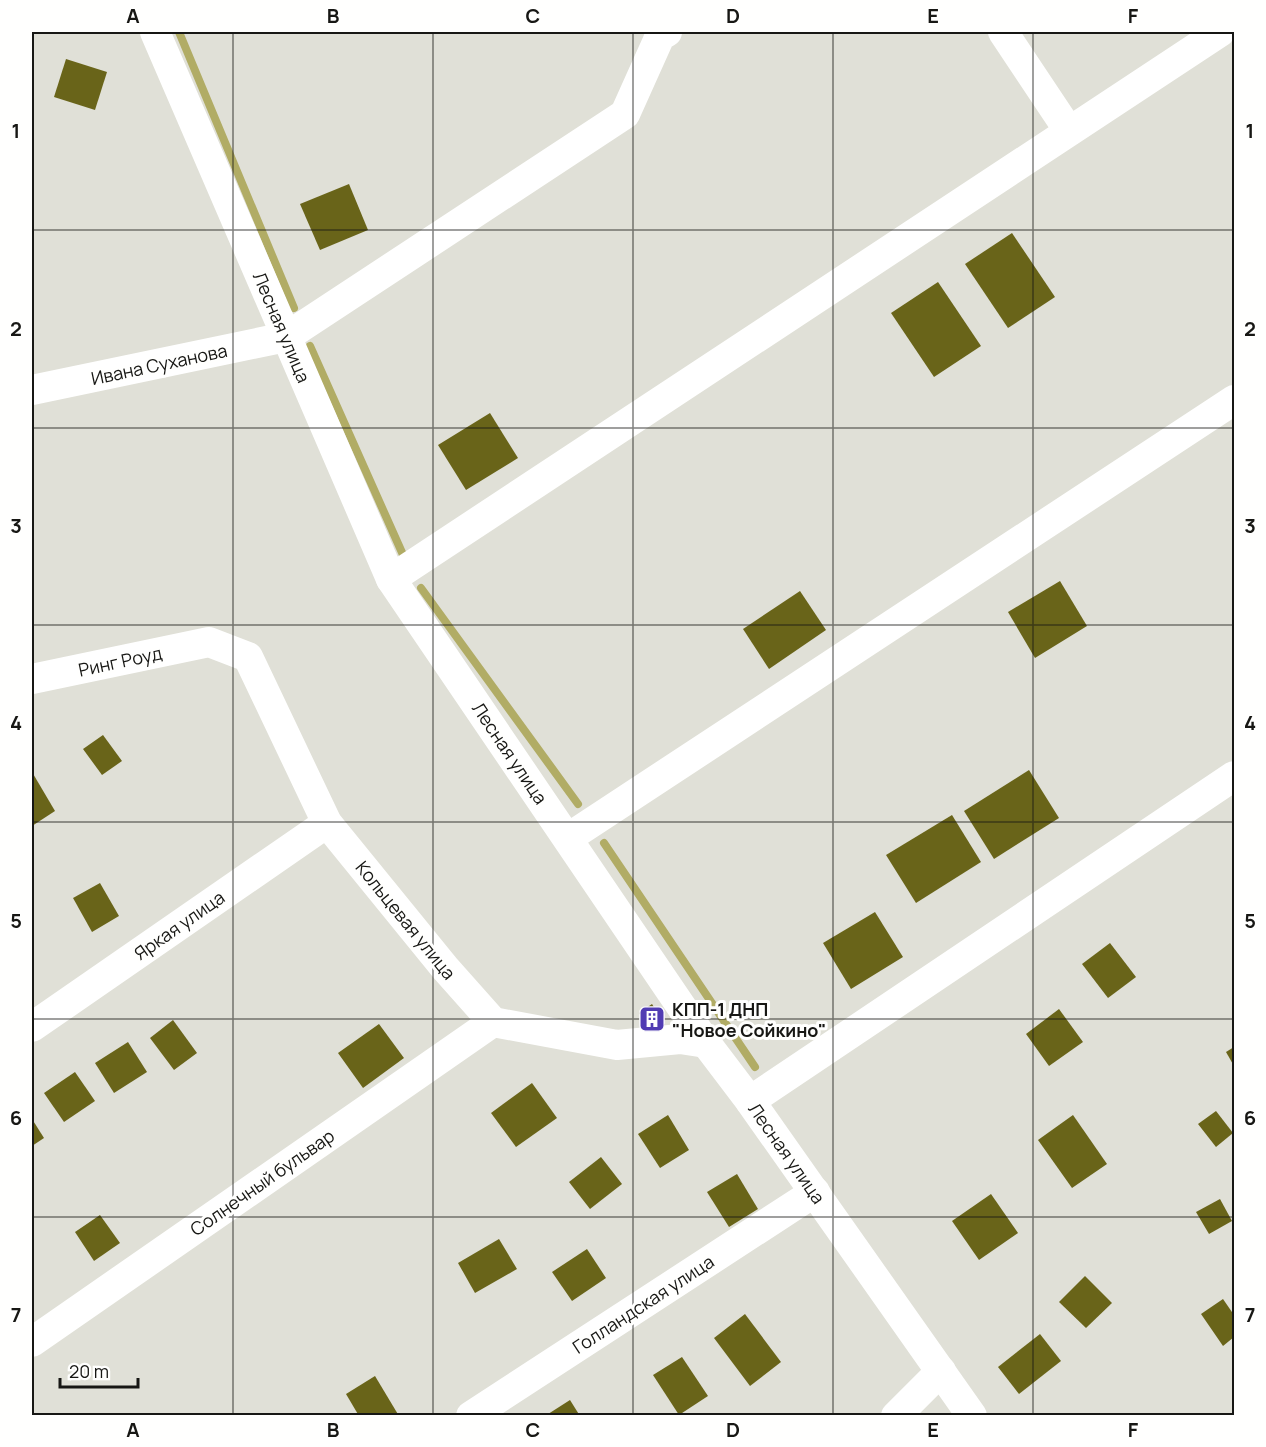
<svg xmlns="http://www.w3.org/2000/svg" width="1266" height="1447" viewBox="0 0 1266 1447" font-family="Manrope,sans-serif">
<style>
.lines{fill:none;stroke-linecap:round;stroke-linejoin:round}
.stream{stroke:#b1ac65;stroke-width:8}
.building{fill:#696419}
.minor{stroke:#fff;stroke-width:30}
.grid{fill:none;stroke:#171714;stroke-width:1.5;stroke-opacity:0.55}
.labels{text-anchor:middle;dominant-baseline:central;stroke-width:6;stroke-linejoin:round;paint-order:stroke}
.street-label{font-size:18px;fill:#171714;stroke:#fffffe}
.poi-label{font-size:18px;font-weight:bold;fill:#171714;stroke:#fffffe;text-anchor:start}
.neatline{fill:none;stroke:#171714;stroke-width:2}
.grid-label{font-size:20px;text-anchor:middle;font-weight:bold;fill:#171714}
</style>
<rect width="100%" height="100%" fill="#e0e0d7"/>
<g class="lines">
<g class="stream">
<polyline points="179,32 294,308"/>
<polyline points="310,346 404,557"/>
<polyline points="421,588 578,804"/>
<polyline points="604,843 755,1067"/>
</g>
</g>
<g class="building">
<polygon points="66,59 107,72 95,110 54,97"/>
<polygon points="349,184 368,230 320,250 300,204"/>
<polygon points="1012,233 1055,297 1008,328 965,264"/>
<polygon points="938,282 981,346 934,377 891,313"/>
<polygon points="490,413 518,458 466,490 438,445"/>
<polygon points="1060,581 1087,626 1035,658 1008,612"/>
<polygon points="800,591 826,630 769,669 743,629"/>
<polygon points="103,735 122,761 102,775 83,749"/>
<polygon points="1029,770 1059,818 994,859 964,811"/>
<polygon points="32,772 55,811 32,826"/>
<polygon points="952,815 981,862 916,903 886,855"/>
<polygon points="100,883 119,916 92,932 73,898"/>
<polygon points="875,912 903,957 851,989 823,943"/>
<polygon points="1110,943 1136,977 1108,998 1082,964"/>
<polygon points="652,1004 665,1025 652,1033 639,1013"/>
<polygon points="1059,1009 1083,1042 1049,1066 1026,1034"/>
<polygon points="173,1020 197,1053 174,1070 150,1038"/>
<polygon points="379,1024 404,1058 363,1088 338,1053"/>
<polygon points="128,1042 147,1072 114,1093 95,1063"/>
<polygon points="1234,1047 1234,1066 1226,1052"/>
<polygon points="75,1072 95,1101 64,1122 44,1093"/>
<polygon points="532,1083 557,1118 516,1147 491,1113"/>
<polygon points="1216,1111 1233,1133 1216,1147 1198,1124"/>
<polygon points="668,1115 689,1150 660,1168 638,1134"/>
<polygon points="1073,1115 1107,1164 1072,1188 1038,1140"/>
<polygon points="32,1119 44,1138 32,1146"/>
<polygon points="601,1157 622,1184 590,1209 569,1182"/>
<polygon points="737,1174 758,1209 729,1227 707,1192"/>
<polygon points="991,1194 1018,1233 979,1260 952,1221"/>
<polygon points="1220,1199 1232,1221 1209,1234 1196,1212"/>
<polygon points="100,1215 120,1243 94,1261 75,1232"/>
<polygon points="499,1239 517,1269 475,1293 458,1263"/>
<polygon points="587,1249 606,1278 572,1301 552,1272"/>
<polygon points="1085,1276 1112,1303 1086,1328 1059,1302"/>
<polygon points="1223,1299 1234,1315 1234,1337 1223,1346 1201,1314"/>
<polygon points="745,1314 781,1362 750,1386 714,1338"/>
<polygon points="1040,1334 1061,1361 1019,1394 998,1367"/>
<polygon points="682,1357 708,1396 679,1415 653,1375"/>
<polygon points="375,1376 399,1416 359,1416 346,1394"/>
<polygon points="570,1400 580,1416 545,1416"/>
</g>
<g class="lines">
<g class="minor">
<polyline points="155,32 391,579 706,1043 750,1101 972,1416"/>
<polyline points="1003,32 1069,131"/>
<polyline points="32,390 286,337 625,114 660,36 667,32"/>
<polyline points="391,579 1220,32"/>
<polyline points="32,679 209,642 248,657 327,823 445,968 493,1022 617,1045 680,1039 706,1043"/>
<polyline points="568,838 1234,400"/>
<polyline points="32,1027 327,823"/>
<polyline points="750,1101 1234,776"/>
<polyline points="32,1342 493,1022"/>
<polyline points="471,1416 815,1192"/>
<polyline points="896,1416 941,1371"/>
</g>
</g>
<path class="grid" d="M233,32v1384M433,32v1384M633,32v1384M833,32v1384M1033,32v1384M32,230h1202M32,428h1202M32,625h1202M32,822h1202M32,1019h1202M32,1217h1202"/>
<defs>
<g id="building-square" transform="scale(1.35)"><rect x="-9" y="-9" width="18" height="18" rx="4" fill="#513cb3" stroke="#fffffe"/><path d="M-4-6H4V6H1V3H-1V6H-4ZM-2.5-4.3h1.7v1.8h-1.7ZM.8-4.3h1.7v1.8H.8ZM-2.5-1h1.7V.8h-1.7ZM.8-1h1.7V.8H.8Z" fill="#fff"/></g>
</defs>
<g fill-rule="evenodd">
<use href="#building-square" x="652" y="1019"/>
</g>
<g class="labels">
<g class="street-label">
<text transform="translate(282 327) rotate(67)">Лесная улица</text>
<text transform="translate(159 364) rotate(-12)">Ивана Суханова</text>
<text transform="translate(120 661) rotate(-12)">Ринг Роуд</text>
<text transform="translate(510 753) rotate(56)">Лесная улица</text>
<text transform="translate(406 920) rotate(51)">Кольцевая улица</text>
<text transform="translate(179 925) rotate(-35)">Яркая улица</text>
<text transform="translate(787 1153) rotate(55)">Лесная улица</text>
<text transform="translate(262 1182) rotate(-35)">Солнечный бульвар</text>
<text transform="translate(643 1304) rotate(-33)">Голландская улица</text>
</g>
<g class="poi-label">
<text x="672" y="1009">КПП-1 ДНП<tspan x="672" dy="21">"Новое Сойкино"</tspan></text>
</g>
</g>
<rect width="1266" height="1447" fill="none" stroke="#fffffe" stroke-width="66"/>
<path d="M60 1378v9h78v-9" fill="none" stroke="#171714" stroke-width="3"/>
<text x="69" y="1378" font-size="18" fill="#171714" stroke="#fffffe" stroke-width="4.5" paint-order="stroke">20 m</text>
<rect x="33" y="33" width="1200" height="1381" class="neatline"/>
<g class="grid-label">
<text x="133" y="23">A</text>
<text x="333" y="23">B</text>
<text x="533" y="23">C</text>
<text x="733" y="23">D</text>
<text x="933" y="23">E</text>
<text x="1133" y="23">F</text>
<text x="16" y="138">1</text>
<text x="1250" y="138">1</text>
<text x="16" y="336">2</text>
<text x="1250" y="336">2</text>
<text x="16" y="533">3</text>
<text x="1250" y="533">3</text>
<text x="16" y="730">4</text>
<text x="1250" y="730">4</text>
<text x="16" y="928">5</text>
<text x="1250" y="928">5</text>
<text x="16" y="1125">6</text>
<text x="1250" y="1125">6</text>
<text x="16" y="1322">7</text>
<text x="1250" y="1322">7</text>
<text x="133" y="1437">A</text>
<text x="333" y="1437">B</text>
<text x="533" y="1437">C</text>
<text x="733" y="1437">D</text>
<text x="933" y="1437">E</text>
<text x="1133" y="1437">F</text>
</g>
</svg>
